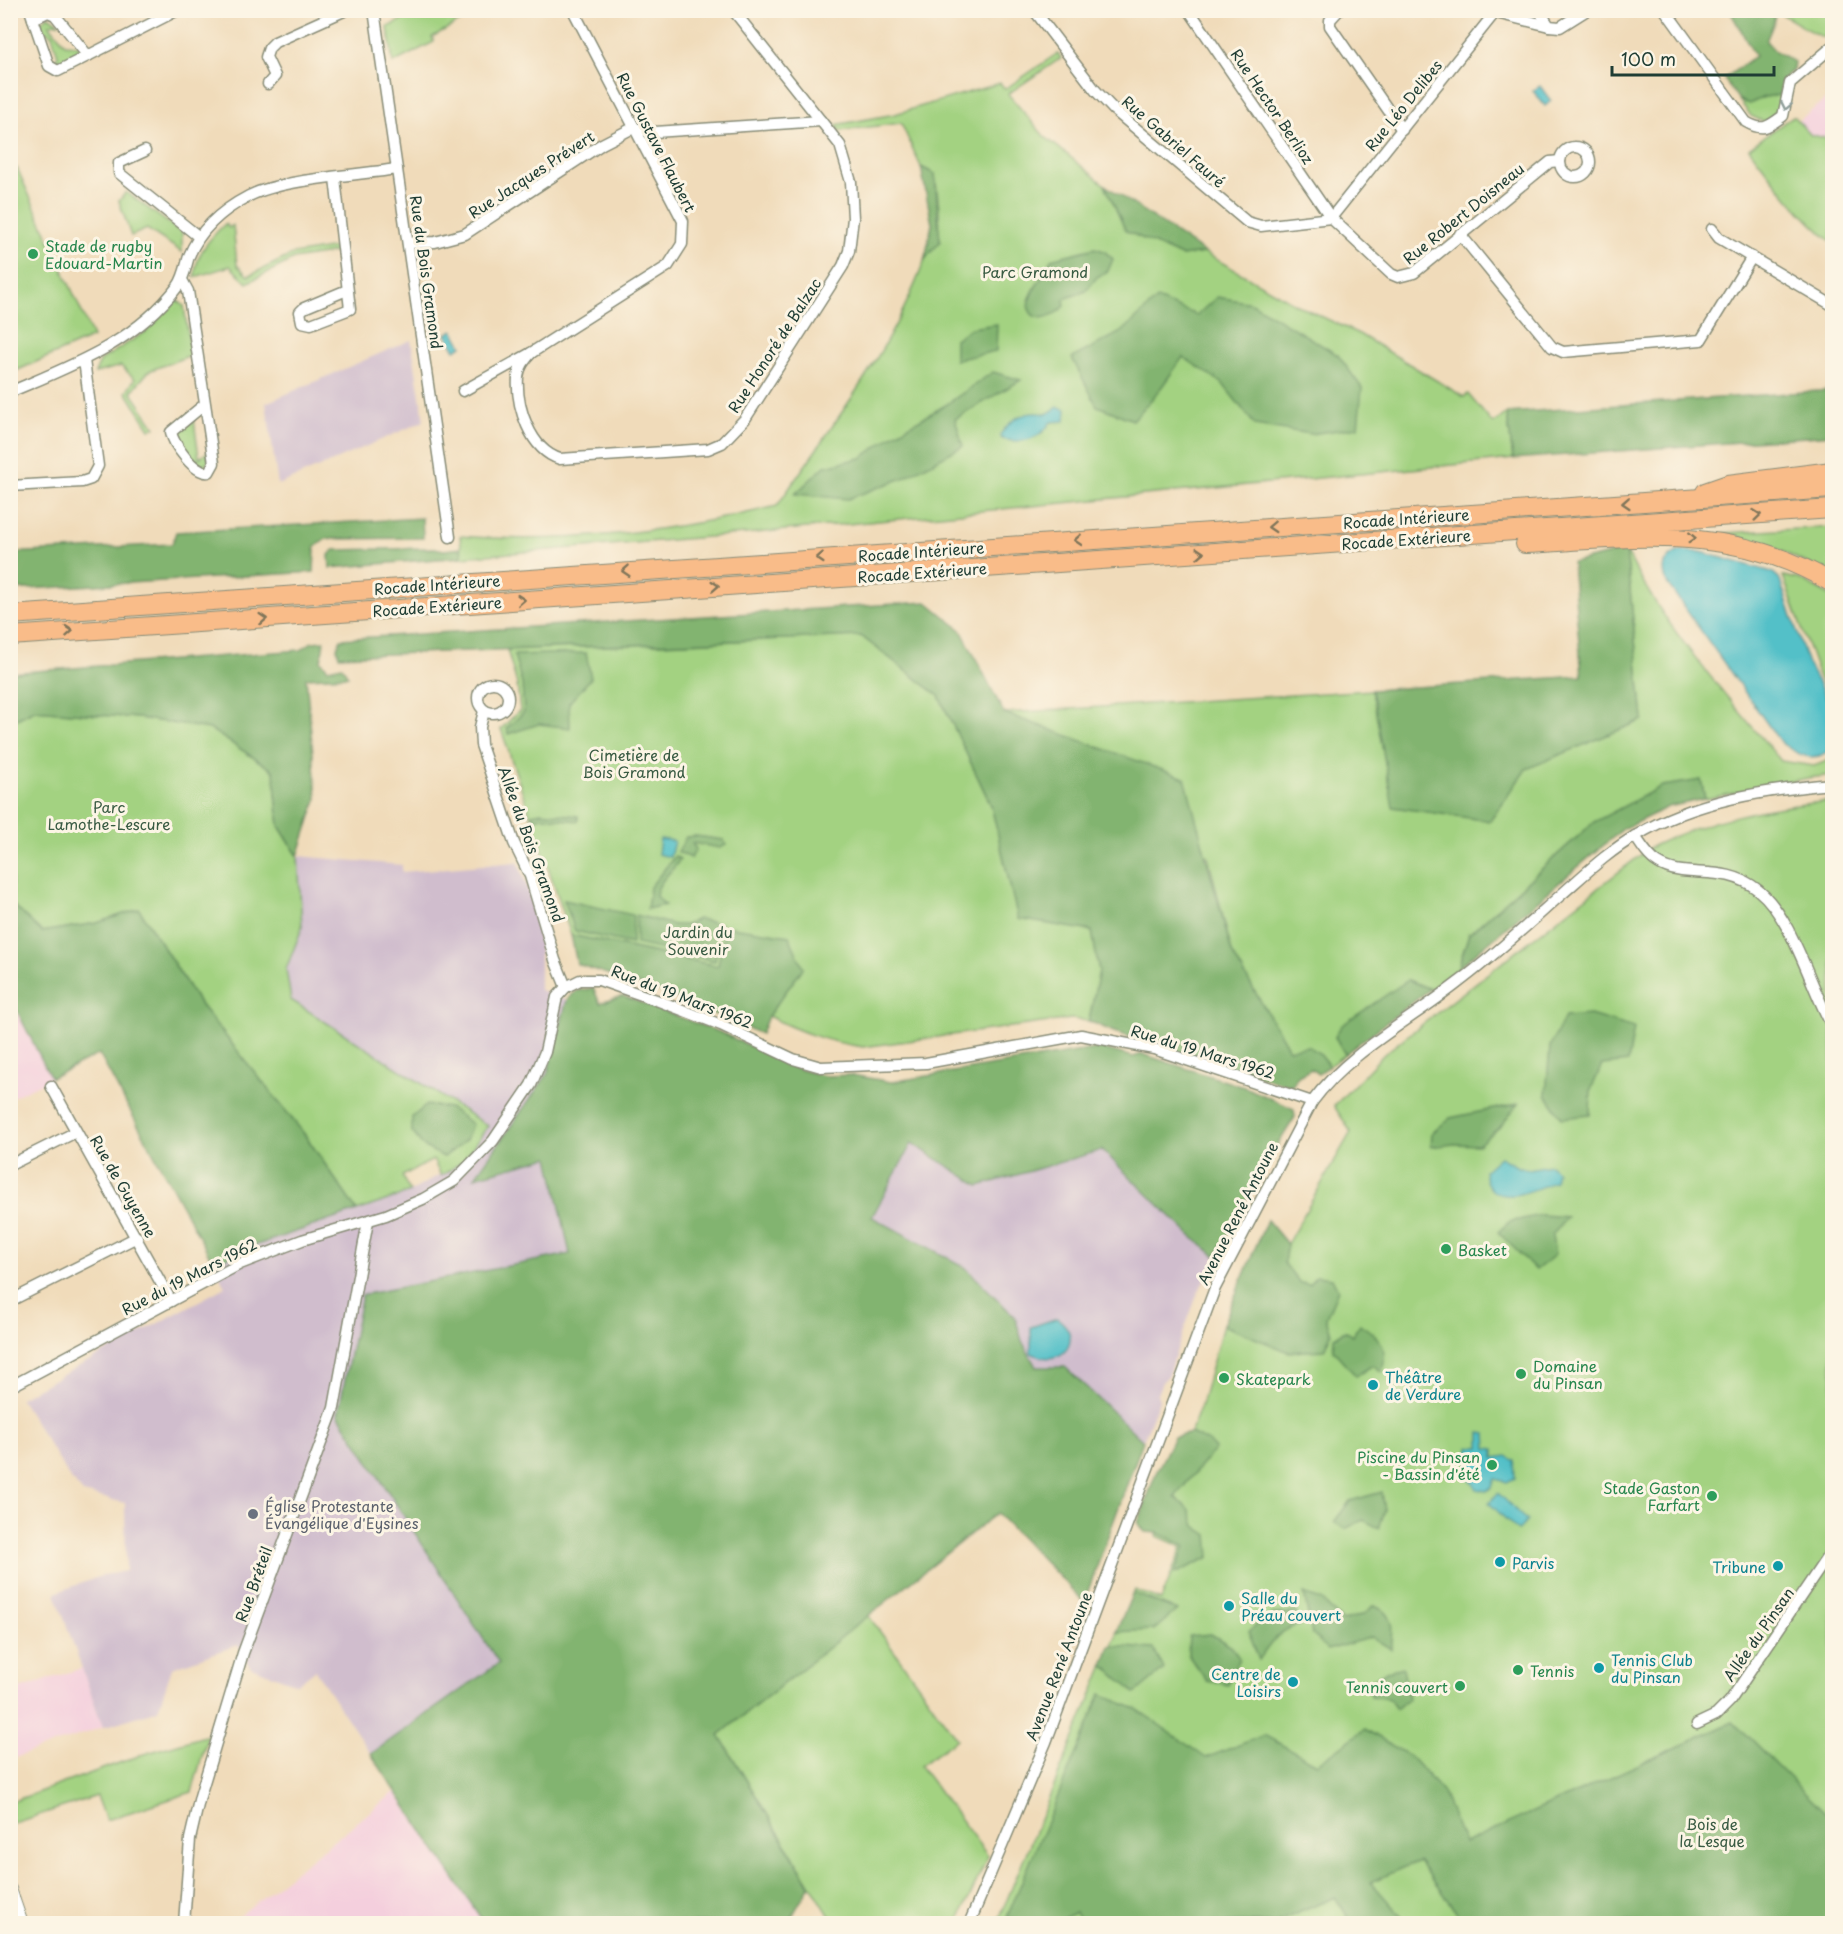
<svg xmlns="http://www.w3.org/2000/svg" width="1843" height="1934" viewBox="0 0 1843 1934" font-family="'Playpen Sans',sans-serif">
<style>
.built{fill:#f4cfdd}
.industrial{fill:#d0bdcd}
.green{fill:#a3d281;stroke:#61885a;stroke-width:1.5}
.forest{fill:#82b46f;stroke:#507852;stroke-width:1.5}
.water{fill:#52c0c8;stroke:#387e7e;stroke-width:1.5}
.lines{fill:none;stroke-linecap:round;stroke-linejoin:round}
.minor-casing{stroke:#888c77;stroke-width:13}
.tertiary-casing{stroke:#888c77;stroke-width:14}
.motorway-casing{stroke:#888c77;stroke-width:20}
.minor{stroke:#fff;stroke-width:10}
.tertiary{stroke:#fff;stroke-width:12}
.motorway{stroke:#f9bc89;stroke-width:18}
.oneway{stroke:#8f9e9a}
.oneway2{stroke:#81765a}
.leisure-dot{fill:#2e9e5b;stroke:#fcf5e5;stroke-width:2}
.culture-dot{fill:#0f9aa8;stroke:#fcf5e5;stroke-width:2}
.worship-dot{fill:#6b7280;stroke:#fcf5e5;stroke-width:2}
.labels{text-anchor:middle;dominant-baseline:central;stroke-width:6;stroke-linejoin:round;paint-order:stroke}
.street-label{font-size:15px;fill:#1f3d34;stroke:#fcf5e5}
.leisure-label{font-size:15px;fill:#27864d;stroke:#fcf5e5;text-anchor:start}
.park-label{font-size:15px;fill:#395b43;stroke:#fcf5e5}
.culture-label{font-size:15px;fill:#0d838f;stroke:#fcf5e5;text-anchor:start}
.worship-label{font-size:15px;fill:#5b616d;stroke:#fcf5e5;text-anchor:start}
</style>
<rect width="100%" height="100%" fill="#fcf5e5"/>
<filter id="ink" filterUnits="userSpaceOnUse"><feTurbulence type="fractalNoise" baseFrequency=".0167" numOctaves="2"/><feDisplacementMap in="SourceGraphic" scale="12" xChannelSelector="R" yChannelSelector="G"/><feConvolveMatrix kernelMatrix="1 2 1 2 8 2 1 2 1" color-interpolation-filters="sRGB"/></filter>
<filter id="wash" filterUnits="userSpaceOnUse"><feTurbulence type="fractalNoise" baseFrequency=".008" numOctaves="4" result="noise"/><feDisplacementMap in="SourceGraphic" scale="24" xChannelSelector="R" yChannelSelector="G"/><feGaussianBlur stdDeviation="1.35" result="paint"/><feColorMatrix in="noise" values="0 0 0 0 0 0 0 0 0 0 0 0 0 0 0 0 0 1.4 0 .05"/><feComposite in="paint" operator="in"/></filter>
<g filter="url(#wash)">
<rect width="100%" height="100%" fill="#f0dbba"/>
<g class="built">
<polygon points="1832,95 1832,139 1811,135 1798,121"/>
<polygon points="10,999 51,1078 11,1098 10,1098"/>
<polygon points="82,1668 103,1727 11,1759 10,1692"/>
<polygon points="395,1792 484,1923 230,1924 244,1912"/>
</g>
<g class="industrial">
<polygon points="411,340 424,421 278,485 266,403"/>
<polygon points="298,856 402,865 402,872 518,862 533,904 540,943 540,990 567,1000 547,1075 476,1177 549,1157 570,1254 362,1295 338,1414 499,1663 371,1754 315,1670 297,1684 251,1667 238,1645 172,1668 158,1710 103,1727 55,1593 104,1575 126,1571 125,1503 83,1493 70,1478 20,1398 225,1287 214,1264 245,1249 410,1192 463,1161 291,1000 286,969 302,928"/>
<polygon points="912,1142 979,1186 1102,1150 1191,1236 1216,1256 1197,1295 1167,1377 1162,1382 1157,1394 1159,1400 1143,1441 1065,1367 1036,1367 1022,1341 1015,1317 872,1217"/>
</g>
<g class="green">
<polygon points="419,11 419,10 479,11 432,37 434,42 393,63 388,27"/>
<path d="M1776,11h56v27c-11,4 -42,-21 -56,-27z"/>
<polygon points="48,16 59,23 49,24 65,44 77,45 81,50 79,58 55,66 50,57 55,60 58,56 52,35 41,29 40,23"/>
<path d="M1058,53l3,5 -53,36 36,42 61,49 21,46 55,25 24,-3 92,52 62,29 105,63 4,-3 25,30 14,-11 6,46 -768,75 -283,23 -2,-21c102,9 217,-5 317,-30 54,-79 115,-156 148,-247 22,-23 13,-56 10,-85l-14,-7 -20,-44 -61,8 -5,-6 60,-11 105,-31 5,6z"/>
<polygon points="1780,95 1779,110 1764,122 1751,116 1739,100 1749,104 1764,97"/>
<path d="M1793,116l18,19 21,4v103c-33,-27 -57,-60 -83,-94z"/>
<polygon points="17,168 93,337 11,373 10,171"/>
<polygon points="126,192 182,233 182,252 147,229 131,236 119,201"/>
<path d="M225,224l4,4 4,-3 4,40 11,11 46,-22 41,-7 1,5 -42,7 -47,24 -17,-17 -35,11c0,-22 14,-38 30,-53z"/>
<polygon points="174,301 178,301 184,306 191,355 149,371 131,392 155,427 150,429 126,392 135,379 121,366 95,373 101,360 147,331"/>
<polygon points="194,420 199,458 208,452 209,460 202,468 177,440 176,434"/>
<polygon points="1832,527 1832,575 1764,543 1724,533"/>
<path d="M1626,550c35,75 102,147 155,211l33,5 18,-7v16l-24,3 -103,21 -4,-19 -107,42 -125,112 -11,34 -28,21 -22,-9 -73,57 10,17 -16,12 -10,-13 -30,-3 -57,-97 -24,-97 -204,-143 368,-23 21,116 97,15 36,-52 117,-49z"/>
<polygon points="1783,576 1799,579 1832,597 1832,700 1819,677"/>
<path d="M861,636l78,60 52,109 27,113 74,13 7,40 -10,50 -18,-2 -208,28c-35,-5 -63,-15 -95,-31l35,-48 -85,-2 -147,-31 -70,-206 19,-19 -3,-26 -10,-34z"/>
<polygon points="34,710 139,718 210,729 274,771 279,826 298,856 302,928 286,969 291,1000 488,1126 463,1161 441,1176 433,1160 402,1176 410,1192 357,1211 305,1135 199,1003 139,909 97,923 41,932 12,904 11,722"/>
<path d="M1832,801v1122l-835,1 138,-334 26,10 21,-53 -25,-11 8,-35 36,-96 22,-80 44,-105 20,24 64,-112 -17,-26 50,-52 267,-207c57,-29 118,-40 181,-46z"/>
<polygon points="868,1615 957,1739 920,1766 988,1856 958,1923 834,1923 719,1735"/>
<polygon points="208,1735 192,1792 106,1820 97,1796 11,1824 11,1802 144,1754"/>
</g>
<g class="forest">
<polygon points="1730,11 1775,11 1774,22 1766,41 1775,51 1794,62 1793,69 1781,82 1780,95 1764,97 1749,104 1739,100 1724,79 1755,56"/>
<polygon points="921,167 935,174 940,242 925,259 932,224"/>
<polygon points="1105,185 1205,253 1181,256 1126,231"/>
<path d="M1095,248l9,3 9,8 -5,12 -11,6 -11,14 -22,8 1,7c-8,8 -30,20 -36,3 -5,-10 17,-35 22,-50z"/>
<polygon points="1217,297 1252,303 1338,355 1362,388 1358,427 1311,434 1255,425 1222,383 1183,357 1158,392 1133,420 1097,406 1072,358 1123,331 1157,299 1197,315"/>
<polygon points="997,324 996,351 955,360 955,339 971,328"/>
<polygon points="993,372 1021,380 955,419 963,446 903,478 848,499 795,494 825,466 861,458 896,433 944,406"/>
<polygon points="1832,390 1832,435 1513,459 1507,413"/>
<polygon points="422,518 423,538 326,539 315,547 314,572 11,590 11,553 172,544 176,532"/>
<polygon points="435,548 444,550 461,548 462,557 330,568 329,555 334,550"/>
<polygon points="1626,550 1643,720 1526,769 1490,821 1393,807 1372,690 1582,676 1572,563"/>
<polygon points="927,602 961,630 1004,713 1185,778 1232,953 1289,1049 1308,1046 1319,1053 1329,1066 1318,1074 1311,1069 1298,1076 1292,1086 1114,1032 1089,1021 1099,971 1092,931 1018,919 991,805 939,696 861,636 339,656 337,648 341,639"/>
<polygon points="324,641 321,661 328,669 342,666 348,676 306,678 317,798 298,856 279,826 274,771 210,729 139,718 34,710 11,722 11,673 301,650 312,642"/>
<polygon points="586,653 591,678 569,703 570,728 539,724 508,734 507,728 524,712 522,684 514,655"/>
<polygon points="1701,780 1705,799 1668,807 1623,829 1458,968 1469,934 1594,822 1662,786"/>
<polygon points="541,812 578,816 578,821 542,817 534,819 532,814"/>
<polygon points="696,836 724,840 726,845 720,848 692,843 696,849 691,858 678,852 686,837"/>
<path d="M675,856l5,3c-6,12 -23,22 -24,37l9,9 -18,4 3,-22z"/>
<polygon points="11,887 12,904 42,932 97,923 139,909 199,1003 305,1135 357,1211 245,1249 214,1264 99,1054 51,1078 11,999"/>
<polygon points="564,900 633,915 632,944 575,931"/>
<polygon points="636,915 674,925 686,925 698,919 721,924 715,961 636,944"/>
<polygon points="725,926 789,936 803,968 768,1016 761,1034 667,994 577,964 571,935 718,966"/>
<polygon points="1408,980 1430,989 1345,1054 1335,1037 1341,1026"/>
<polygon points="593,988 600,1003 623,996 722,1033 801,1070 825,1076 852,1075 891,1082 1100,1048 1133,1057 1142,1054 1247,1088 1294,1109 1295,1117 1266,1163 1216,1256 1191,1236 1102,1150 979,1186 912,1143 872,1217 965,1267 1015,1317 1022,1341 1036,1367 1065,1367 1143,1441 1084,1602 997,1513 719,1735 810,1885 788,1923 484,1923 371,1754 499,1663 338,1414 362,1295 570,1254 549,1157 475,1177 547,1075 567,1000 576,991"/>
<polygon points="1590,1015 1634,1028 1628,1062 1602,1065 1591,1090 1590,1115 1562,1118 1546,1095 1550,1046 1565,1017"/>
<polygon points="1518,1104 1501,1126 1478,1145 1454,1144 1431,1147 1432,1133 1450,1118"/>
<polygon points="427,1105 450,1108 472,1124 466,1140 444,1157 424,1147 412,1132 412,1117"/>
<polygon points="1541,1215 1567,1217 1552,1236 1555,1255 1536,1270 1498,1232 1509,1222"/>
<polygon points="1267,1220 1287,1244 1284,1263 1300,1283 1309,1284 1316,1276 1332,1278 1338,1290 1326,1318 1331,1334 1324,1350 1289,1352 1223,1325"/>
<path d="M1360,1324c21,14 29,22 22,48l-9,-7 -17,11 -23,-26 1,-13 11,-6 7,5z"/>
<polygon points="1191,1433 1209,1442 1215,1449 1175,1497 1190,1510 1195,1526 1208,1535 1210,1557 1174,1574 1185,1546 1159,1533 1145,1532 1138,1523 1156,1473 1174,1437"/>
<polygon points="1382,1492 1385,1511 1379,1528 1363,1520 1345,1529 1334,1522 1350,1501"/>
<polygon points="1133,1593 1177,1610 1154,1630 1116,1632"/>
<path d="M1304,1594l19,7 19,20 22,-7 11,-9c21,10 19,23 16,44l-19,-12 -44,13 -16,-16z"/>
<path d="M1296,1612l4,13c-21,4 -29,18 -41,35l-11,-29 25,-17z"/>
<polygon points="1211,1634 1232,1647 1239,1658 1228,1685 1207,1681 1188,1655 1189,1636"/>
<polygon points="1110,1646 1154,1649 1164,1669 1135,1693 1103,1665"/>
<polygon points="1403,1667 1408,1699 1396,1709 1389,1699 1371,1696 1371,1680 1387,1671"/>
<path d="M1101,1694l37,16 68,48 58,-23 53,29 48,-35 46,28 32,36 21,50 269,-121 99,98v103h-368l-45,-62 -48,21 36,41h-55l-17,-26 -60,26h-193l-7,-11c-28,18 -38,11 -68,5z"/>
</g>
<g class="water">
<polygon points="1540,86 1551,101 1545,106 1533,91"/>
<polygon points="453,330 462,346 455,350 446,334"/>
<path d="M1058,407l8,2 -1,12 -14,1c-12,18 -28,22 -49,17l-2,-4c12,-18 26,-25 47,-21z"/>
<path d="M1679,551l22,1 71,20 7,6 29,86 24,44v42c-20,13 -32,6 -51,-7l-114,-160c-6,-16 -3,-24 12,-32z"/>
<polygon points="660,839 674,841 670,857 658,854"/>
<path d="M1500,1157l18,10 11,2 21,-4 7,6 -2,10c-22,10 -67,31 -71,-10z"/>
<path d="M1057,1318c29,20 5,52 -26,35v-26z"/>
<polygon points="1480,1433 1486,1434 1487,1448 1494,1449 1494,1458 1507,1456 1514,1461 1515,1478 1507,1482 1495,1479 1492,1487 1486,1491 1477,1489 1468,1477 1469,1447 1480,1447"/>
<polygon points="1498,1493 1527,1521 1518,1531 1489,1503"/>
</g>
</g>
<g filter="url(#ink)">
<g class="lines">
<g class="minor-casing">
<g id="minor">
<polyline points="30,10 49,66 58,71 178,10"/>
<polyline points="374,10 450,537"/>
<polyline points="1034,10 1095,90 1114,110 1247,222 1261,226 1331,218"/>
<polyline points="1189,10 1331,218 1391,274 1398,277 1414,273 1550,162 1560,161"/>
<polyline points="1339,10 1330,20 1330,26 1402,130"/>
<polyline points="1539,10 1549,26 1560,27 1587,10"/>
<path d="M1665,10l81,112c17,10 22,5 37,-6l7,-33 42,-36"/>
<polyline points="1496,13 1549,26"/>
<polyline points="33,19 48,12 55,15 88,56"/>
<polyline points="268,84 275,76 266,57 269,48 275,42 346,10"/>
<circle cx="1575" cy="162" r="15"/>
<polyline points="145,151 119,163 119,173 199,237"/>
<polyline points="335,178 350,309 311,324 302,322 300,312 304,308 347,290"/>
<polyline points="1331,218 1497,10"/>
<polyline points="1712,229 1719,238 1832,305"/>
<polyline points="1460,234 1552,347 1563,352 1701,340 1752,257"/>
<polyline points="408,243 435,242 465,234 602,144 633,128 655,132 821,121"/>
<path d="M182,280l6,11 26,172 -5,9c-14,3 -36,-28 -38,-40l34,-28"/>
<path d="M531,353c-6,7 -12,14 -13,24 -2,29 12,73 42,82l148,-10 14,-6 23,-24 98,-153 6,-15 4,-33 -2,-36 -11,-37 -107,-135"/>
<polyline points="463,391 531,353 668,266 682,244 683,221 573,10"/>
<path d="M10,392c63,-27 126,-50 168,-106 6,-8 8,-20 11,-30 11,-27 35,-47 60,-60 33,-17 109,-21 148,-27"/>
<polyline points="10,486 82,482 91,479 98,466 84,360"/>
<circle cx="493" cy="698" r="15"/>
<polyline points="484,711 480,727 481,745 514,843 530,876 555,960 566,987"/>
<path d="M1635,836c6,9 13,21 23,27 28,18 65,-1 100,27 34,27 52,96 74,136"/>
<polyline points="51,1086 171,1301"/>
<polyline points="10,1165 76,1132"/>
<polyline points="10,1301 137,1237"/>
<polyline points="10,1387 240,1264 302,1240 386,1215 423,1199 454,1181 493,1141 531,1085 545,1052 557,997 566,987 580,980 599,980 659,1001 721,1025 793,1059 821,1067 926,1063 1081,1035 1154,1049 1312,1102"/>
<polyline points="1697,1724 1716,1715 1730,1701 1832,1550"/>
<polyline points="184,1924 190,1839 200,1796 243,1653 334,1408 368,1221"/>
<path d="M969,1924l77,-182 169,-454 97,-186c36,-49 95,-80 143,-117 38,-28 72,-60 107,-91 24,-21 47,-43 75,-59 58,-35 129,-45 195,-51"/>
</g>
</g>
<g class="tertiary-casing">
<polyline id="tertiary" points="10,1889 22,1924"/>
</g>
<g class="motorway-casing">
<g id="motorway">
<polyline points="1705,492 1728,484 1832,471"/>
<path d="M1525,544c110,-6 208,-21 307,39"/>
<polyline points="10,615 1832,489"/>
<polyline points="10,636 1832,509"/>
</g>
</g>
<use href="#minor" class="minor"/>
<use href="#tertiary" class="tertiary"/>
<use href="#motorway" class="motorway"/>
</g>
<defs><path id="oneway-chevron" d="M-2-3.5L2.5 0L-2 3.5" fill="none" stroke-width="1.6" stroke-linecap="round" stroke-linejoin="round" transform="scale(1.5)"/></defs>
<use class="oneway" href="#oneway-chevron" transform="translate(1786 106) rotate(102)"/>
<g class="oneway2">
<use href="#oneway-chevron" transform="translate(1626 503) rotate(176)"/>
<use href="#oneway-chevron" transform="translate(1757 515) rotate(-6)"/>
<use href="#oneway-chevron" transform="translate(1272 527) rotate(177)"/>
<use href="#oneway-chevron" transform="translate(1692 538) rotate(3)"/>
<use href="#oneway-chevron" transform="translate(1078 540) rotate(176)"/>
<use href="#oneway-chevron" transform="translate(1200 553) rotate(-4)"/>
<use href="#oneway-chevron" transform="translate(820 558) rotate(176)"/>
<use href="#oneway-chevron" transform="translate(626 571) rotate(176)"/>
<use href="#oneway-chevron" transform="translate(715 586) rotate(-4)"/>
<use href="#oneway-chevron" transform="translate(521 600) rotate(-4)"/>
<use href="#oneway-chevron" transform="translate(263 619) rotate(-4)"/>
<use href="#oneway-chevron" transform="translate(69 631) rotate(-4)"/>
</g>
</g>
<g class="leisure-dot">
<circle cx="33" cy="254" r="6"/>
<circle cx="1446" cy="1249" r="6"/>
<circle cx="1521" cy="1374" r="6"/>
<circle cx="1224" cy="1378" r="6"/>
<circle cx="1492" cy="1465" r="6"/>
<circle cx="1712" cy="1496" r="6"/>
<circle cx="1518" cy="1670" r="6"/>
<circle cx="1460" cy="1686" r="6"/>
</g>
<g class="culture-dot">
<circle cx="1373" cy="1385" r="6"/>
<circle cx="1500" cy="1562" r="6"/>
<circle cx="1778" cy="1566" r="6"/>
<circle cx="1229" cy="1606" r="6"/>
<circle cx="1599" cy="1668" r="6"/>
<circle cx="1293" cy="1682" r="6"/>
</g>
<circle class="worship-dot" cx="253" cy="1514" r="6"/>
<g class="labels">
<g class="street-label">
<text transform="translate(1403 105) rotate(-51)">Rue Léo Delibes</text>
<text transform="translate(1273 106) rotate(56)">Rue Hector Berlioz</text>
<text transform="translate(1174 141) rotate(41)">Rue Gabriel Fauré</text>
<text transform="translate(657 142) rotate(63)">Rue Gustave Flaubert</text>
<text transform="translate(531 174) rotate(-33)">Rue Jacques Prévert</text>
<text transform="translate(1463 213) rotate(-39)">Rue Robert Doisneau</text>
<text transform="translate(427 272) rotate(82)">Rue du Bois Gramond</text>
<text transform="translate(774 345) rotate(-57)">Rue Honoré de Balzac</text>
<text transform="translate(1406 518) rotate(-4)">Rocade Intérieure</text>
<text transform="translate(1406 539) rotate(-4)">Rocade Extérieure</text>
<text transform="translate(921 551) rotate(-4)">Rocade Intérieure</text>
<text transform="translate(922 572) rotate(-4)">Rocade Extérieure</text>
<text transform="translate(437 584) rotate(-4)">Rocade Intérieure</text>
<text transform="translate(437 606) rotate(-4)">Rocade Extérieure</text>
<text transform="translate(532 844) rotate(70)">Allée du Bois Gramond</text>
<text transform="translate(682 996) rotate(21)">Rue du 19 Mars 1962</text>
<text transform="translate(1203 1051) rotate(17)">Rue du 19 Mars 1962</text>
<text transform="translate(124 1186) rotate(60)">Rue de Guyenne</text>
<text transform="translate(1237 1213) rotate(-63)">Avenue René Antoune</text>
<text transform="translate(189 1276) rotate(-27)">Rue du 19 Mars 1962</text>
<text transform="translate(253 1584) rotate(-70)">Rue Bréteil</text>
<text transform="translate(1758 1634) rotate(-55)">Allée du Pinsan</text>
<text transform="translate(1058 1666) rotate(-69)">Avenue René Antoune</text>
</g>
<g class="leisure-label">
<text x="45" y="245">Stade de rugby<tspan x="45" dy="17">Edouard-Martin</tspan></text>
<text x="1458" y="1249">Basket</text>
<text x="1533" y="1365">Domaine<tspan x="1533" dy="17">du Pinsan</tspan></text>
<text x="1236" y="1378">Skatepark</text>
<text x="1480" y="1456" text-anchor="end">Piscine du Pinsan<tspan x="1480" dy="17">- Bassin d'été</tspan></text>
<text x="1700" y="1487" text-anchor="end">Stade Gaston<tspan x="1700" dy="17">Farfart</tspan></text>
<text x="1530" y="1670">Tennis</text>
<text x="1448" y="1686" text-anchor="end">Tennis couvert</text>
</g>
<g class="park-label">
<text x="1035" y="271">Parc Gramond</text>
<text x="634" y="754">Cimetière de<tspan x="634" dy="17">Bois Gramond</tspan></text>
<text x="109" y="806">Parc<tspan x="109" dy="17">Lamothe-Lescure</tspan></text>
<text x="698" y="931">Jardin du<tspan x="698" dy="17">Souvenir</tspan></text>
<text x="1712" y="1823">Bois de<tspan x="1712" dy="17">la Lesque</tspan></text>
</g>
<g class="culture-label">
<text x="1385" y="1376">Théâtre<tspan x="1385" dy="17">de Verdure</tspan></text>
<text x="1512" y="1562">Parvis</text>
<text x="1766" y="1566" text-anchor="end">Tribune</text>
<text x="1241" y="1597">Salle du<tspan x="1241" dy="17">Préau couvert</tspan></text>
<text x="1611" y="1659">Tennis Club<tspan x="1611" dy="17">du Pinsan</tspan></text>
<text x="1281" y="1673" text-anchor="end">Centre de<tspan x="1281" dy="17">Loisirs</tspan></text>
</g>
<g class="worship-label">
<text x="265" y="1505">Église Protestante<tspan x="265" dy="17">Évangélique d'Eysines</tspan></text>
</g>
</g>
<rect width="1843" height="1934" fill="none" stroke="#fcf5e5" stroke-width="36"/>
<path d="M1612 66v9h162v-9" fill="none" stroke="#1f3d34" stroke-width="3"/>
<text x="1621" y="66" font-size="18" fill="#1f3d34" stroke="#fcf5e5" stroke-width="4.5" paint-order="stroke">100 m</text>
</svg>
